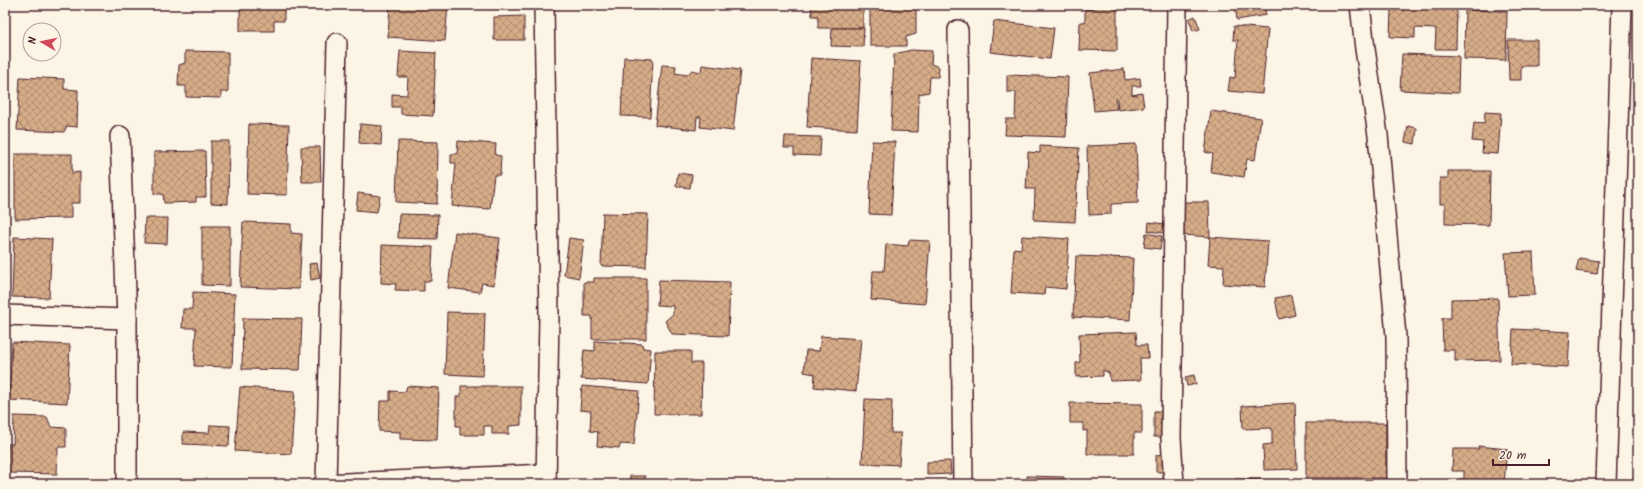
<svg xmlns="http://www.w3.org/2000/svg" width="1643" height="489" viewBox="0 0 1643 489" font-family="Kalam,sans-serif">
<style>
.building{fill:url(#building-cross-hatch);stroke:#4a1f2b}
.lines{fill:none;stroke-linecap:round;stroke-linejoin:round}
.minor-casing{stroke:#4a1f2b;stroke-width:22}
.minor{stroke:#fcf5e5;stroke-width:19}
</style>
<defs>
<pattern id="building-cross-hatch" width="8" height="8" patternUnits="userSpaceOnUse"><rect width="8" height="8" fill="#d7ad88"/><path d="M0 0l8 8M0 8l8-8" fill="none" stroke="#b08c6f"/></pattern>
</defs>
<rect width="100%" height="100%" fill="#fcf5e5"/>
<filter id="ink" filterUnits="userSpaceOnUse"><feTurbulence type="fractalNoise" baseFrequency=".025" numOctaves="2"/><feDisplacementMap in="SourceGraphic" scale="8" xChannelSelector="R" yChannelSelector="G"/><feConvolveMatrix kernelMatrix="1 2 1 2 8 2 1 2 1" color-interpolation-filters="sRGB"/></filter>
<g filter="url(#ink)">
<g class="building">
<polygon points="240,5 284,5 284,21 274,21 274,31 240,31"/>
<polygon points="390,5 448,5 445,41 388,37"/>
<polygon points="811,5 863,5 863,28 818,28 818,16 812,16"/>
<polygon points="870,5 916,6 916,34 906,37 906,46 870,46"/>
<polygon points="1094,5 1117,5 1117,51 1079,50 1080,22 1085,22 1085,9 1093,9"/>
<polygon points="1235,5 1264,5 1266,15 1237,20"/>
<polygon points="1381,5 1429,5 1429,8 1436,9 1437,5 1457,5 1456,49 1435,49 1436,29 1415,28 1415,38 1390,37 1391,10 1380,10"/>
<polygon points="1465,10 1507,11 1506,60 1464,59"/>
<polygon points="524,16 524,40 494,40 494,17"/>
<polygon points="1195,16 1200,29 1193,31 1189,19"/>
<polygon points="994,21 1054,28 1050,59 990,52"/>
<polygon points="1234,26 1268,29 1262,94 1228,91 1230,77 1235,78 1238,40 1233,40"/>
<polygon points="832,28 864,28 863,47 831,46"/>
<polygon points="1508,40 1537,40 1537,66 1521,66 1521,80 1509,80"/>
<polygon points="911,50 932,51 931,64 939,67 938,77 930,77 929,92 919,94 918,132 891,131 894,54"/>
<polygon points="185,51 228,52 228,92 221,92 221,98 186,97 186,86 178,86 179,65 185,63"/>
<polygon points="400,51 436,53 433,116 401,114 401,107 392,107 392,94 407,95 408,77 398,77"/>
<polygon points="1402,54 1459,56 1458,93 1400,90"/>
<polygon points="624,57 653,59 650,117 621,116"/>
<polygon points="811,58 861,61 857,130 807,127"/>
<polygon points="662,65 676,66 675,73 687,75 692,70 701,72 702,65 740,70 733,131 700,127 701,117 697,117 696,130 655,125"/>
<polygon points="1124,69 1125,80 1140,78 1141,86 1132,86 1132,95 1142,93 1144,107 1118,110 1117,98 1115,98 1117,109 1094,111 1090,73"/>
<polygon points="1007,75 1068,77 1066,137 1005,135 1006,119 1015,119 1016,92 1007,92"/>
<polygon points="20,77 64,79 64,89 78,90 77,127 67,126 64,132 17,130"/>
<polygon points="1211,111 1261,118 1255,160 1247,159 1244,177 1211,172 1213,154 1205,152"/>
<polygon points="1485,112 1501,113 1498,154 1482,153 1483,142 1472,141 1474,123 1484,124"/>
<polygon points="249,124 289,125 287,195 247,194"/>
<polygon points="360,124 382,126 381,145 359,143"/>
<polygon points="1408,126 1417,128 1415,144 1405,142"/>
<polygon points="785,136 821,137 820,156 794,155 794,148 784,148"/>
<polygon points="211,141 229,141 228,204 211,203"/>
<polygon points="398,141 438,142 437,204 396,202"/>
<polygon points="458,141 496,144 495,155 501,156 500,175 494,175 490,209 452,206 456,163 451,163 451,154 457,154"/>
<polygon points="872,141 895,142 891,215 869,214"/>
<polygon points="1136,144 1138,203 1111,204 1111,214 1089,215 1087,146"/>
<polygon points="1040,146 1079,148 1075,222 1034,220 1035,189 1026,189 1028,152 1040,153"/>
<polygon points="301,147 320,147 321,182 302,182"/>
<polygon points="205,151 206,197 196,197 196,202 164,203 163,194 154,194 154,152"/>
<polygon points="15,154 72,154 72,173 80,172 80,203 71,203 71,218 15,219"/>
<polygon points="1448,171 1490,171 1489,225 1445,224 1445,204 1440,204 1440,178 1448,178"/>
<polygon points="678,173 692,175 690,188 676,186"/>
<polygon points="358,193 380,196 377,212 356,210"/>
<polygon points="1183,202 1209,202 1210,237 1183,235"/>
<polygon points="603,213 648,214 646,267 601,266"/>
<polygon points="399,214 438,215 437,239 398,238"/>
<polygon points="145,218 168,218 167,244 144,243"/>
<polygon points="243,222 291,224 291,233 302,234 299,289 240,287"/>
<polygon points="1149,222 1165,224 1164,233 1148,231"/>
<polygon points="202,226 230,226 230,286 202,285"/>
<polygon points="455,232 500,238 494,285 482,283 480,292 448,288"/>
<polygon points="1146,233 1162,236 1160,249 1144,247"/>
<polygon points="1022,236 1069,239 1066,289 1045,287 1044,295 1011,293 1014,248 1021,249"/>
<polygon points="14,237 52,239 49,298 12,297"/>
<polygon points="1210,237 1268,241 1265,287 1223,284 1224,266 1208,265"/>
<polygon points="569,238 584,240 579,278 564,275"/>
<polygon points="909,240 930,241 925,304 871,300 873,271 884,271 886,244 908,246"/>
<polygon points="382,245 433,247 431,281 424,281 424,291 395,290 396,284 381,283"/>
<polygon points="1533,252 1535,295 1508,296 1505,253"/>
<polygon points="1076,256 1133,258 1130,320 1073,317"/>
<polygon points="1579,258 1599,261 1597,274 1576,271"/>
<polygon points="317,263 320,278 311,280 309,264"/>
<polygon points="594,278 646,278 646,339 592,339 592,316 584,316 584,282 594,282"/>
<polygon points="659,280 730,282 728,336 672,334 665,321 673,314 673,306 657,305"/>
<polygon points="193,292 235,294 232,367 194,366 196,328 182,328 183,309 192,309"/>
<polygon points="1291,295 1295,315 1279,319 1275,298"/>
<polygon points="1498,298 1500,360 1455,361 1455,350 1443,350 1442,318 1451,318 1451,299"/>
<polygon points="447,312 485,313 483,376 445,374"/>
<polygon points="243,318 302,319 300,370 242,369"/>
<polygon points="1513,329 1570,332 1568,367 1511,364"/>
<polygon points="1136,332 1137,345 1147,345 1148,358 1140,358 1141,380 1110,381 1109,373 1103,370 1103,376 1076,377 1076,363 1080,362 1079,334"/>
<polygon points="821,336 861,339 856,391 814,387 815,374 804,372 806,350 819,351"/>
<polygon points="595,341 642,344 643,348 651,349 648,384 581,379 584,350 595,351"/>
<polygon points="12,342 70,345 67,403 9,400"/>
<polygon points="655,351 691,351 691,363 702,363 701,414 654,414"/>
<polygon points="1194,375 1196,384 1187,386 1185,377"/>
<polygon points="407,386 439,388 437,440 400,439 400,432 379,431 380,401 390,401 390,391 405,392"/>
<polygon points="461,386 521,386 521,425 509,426 509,434 492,434 492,426 484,426 484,435 460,435 460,426 456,426 456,397 461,396"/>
<polygon points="582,386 639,391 634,445 621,444 619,448 597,446 598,432 590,431 591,411 580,410"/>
<polygon points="240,387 295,391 291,454 235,451"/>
<polygon points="865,399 892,400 891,433 901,433 899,465 862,463"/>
<polygon points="1070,403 1142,404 1142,433 1134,433 1134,454 1087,454 1087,430 1083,431 1083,423 1070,423"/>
<polygon points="1295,403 1297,469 1264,470 1263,445 1272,444 1272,428 1243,429 1242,406"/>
<polygon points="1154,411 1163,411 1164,437 1154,437"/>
<polygon points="14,416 47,417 51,427 66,428 66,447 58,447 57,474 7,473 8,444 13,444"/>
<rect x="1306" y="423" width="80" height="55"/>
<polygon points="210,425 230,426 229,446 183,444 183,432 209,433"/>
<polygon points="1478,446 1507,449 1504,484 1459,484 1459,479 1464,479 1464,471 1452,471 1453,449 1479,449"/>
<polygon points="1164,454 1164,472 1156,472 1156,455"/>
<polygon points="950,461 951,474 927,475 927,462"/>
<polygon points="630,476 645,476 645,484 588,484 629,484"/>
<polygon points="1027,476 1064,477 1064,484 1027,484"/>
<polygon points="689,478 696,479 697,483 703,484 662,484 663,482 654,481 688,484"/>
<polygon points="1235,479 1301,481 1300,484 1235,484"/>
<rect x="870" y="481" width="21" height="3"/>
<polygon points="976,481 989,482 989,484 976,484"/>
<rect x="1306" y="482" width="36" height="2"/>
</g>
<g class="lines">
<g class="minor-casing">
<g id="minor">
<polyline points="544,5 549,316 546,484"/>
<polyline points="1360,5 1365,49 1378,135 1396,336 1397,484"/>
<polyline points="958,30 963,484"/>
<polyline points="120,136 127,319 127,484"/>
<polyline points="5,315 127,319"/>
<polyline points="323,484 546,474"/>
<polyline points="326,484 337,43"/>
<polyline points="1174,484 1171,438 1177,5"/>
<polyline points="1606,484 1622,5"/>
</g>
</g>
<use href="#minor" class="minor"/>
</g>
</g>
<rect width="1643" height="489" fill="none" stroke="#fcf5e5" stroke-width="20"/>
<rect x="10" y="10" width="1623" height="469" fill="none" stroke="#4a1f2b" stroke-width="1.5" filter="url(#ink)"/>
<g transform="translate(42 42) rotate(279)"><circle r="19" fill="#fcf5e5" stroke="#b59f9b"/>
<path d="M0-3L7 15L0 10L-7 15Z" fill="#d1495b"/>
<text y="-6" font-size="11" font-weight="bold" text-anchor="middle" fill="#4a1f2b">N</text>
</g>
<path d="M1493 459v6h56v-6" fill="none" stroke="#4a1f2b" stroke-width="2"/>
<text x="1499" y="459" font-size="12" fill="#4a1f2b" stroke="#fcf5e5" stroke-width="3" paint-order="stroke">20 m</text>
</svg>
